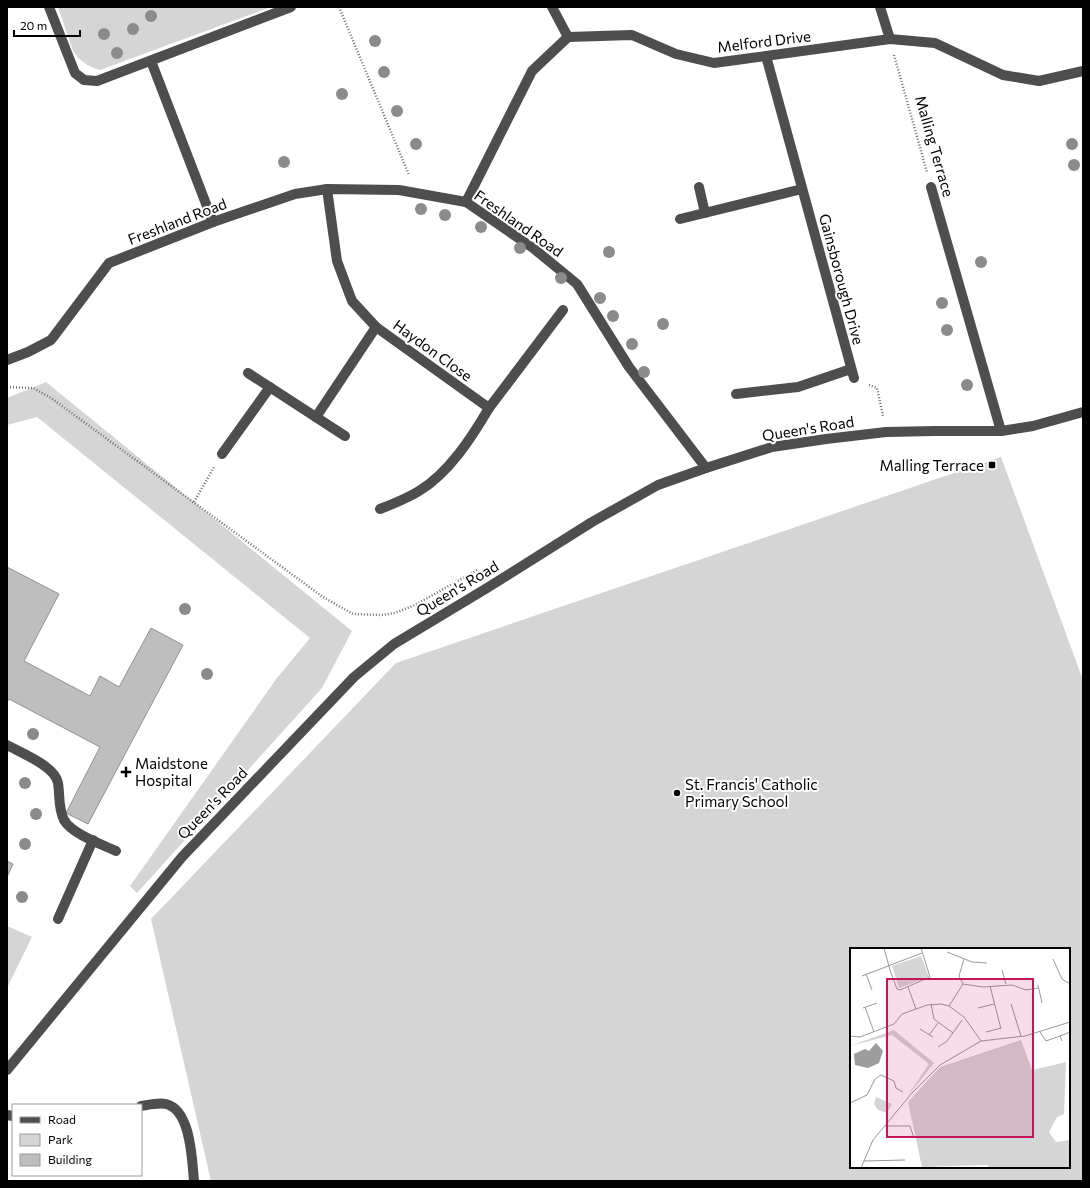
<svg xmlns="http://www.w3.org/2000/svg" width="1090" height="1188" viewBox="0 0 1090 1188" font-family="Commissioner,sans-serif">
<style>
.green{fill:#d5d5d5;fill-rule:evenodd}
.building{fill:#bebebe;stroke:#929292}
.lines{fill:none;stroke-linecap:round;stroke-linejoin:round}
.path{stroke:#707070;stroke-width:2.5;stroke-dasharray:1 2;stroke-linecap:butt}
.minor{stroke:#4e4e4e;stroke-width:10}
.tree{fill:#8b8b8b}
.poi-dot{fill:#000;stroke:#fff;stroke-width:1.5}
.labels{text-anchor:middle;dominant-baseline:central;stroke-width:4;stroke-linejoin:round;paint-order:stroke}
.street-label{font-size:15px;fill:#000;stroke:#fff}
.poi-label{font-size:15px;fill:#000;stroke:#fff;text-anchor:start}
.inset-road{fill:none;stroke:#999;stroke-width:1}
.view{fill:#c2185b;fill-opacity:0.15;stroke:#c2185b;stroke-width:2}
.inset-edge{fill:none;stroke:#000;stroke-width:2}
</style>
<rect width="100%" height="100%" fill="#fff"/>
<g class="green">
<path d="M58,7h213l-171,63c-11,-3 -20,-8 -27,-19z"/>
<polygon points="46,382 352,631 322,688 137,893 130,886 277,678 310,638 37,417 7,425 7,398"/>
<path d="M1001,457l82,223v501h-872l-60,-262 245,-256zM851,949h218v218h-218z"/>
<polygon points="7,926 32,937 7,988"/>
</g>
<g class="building">
<polygon points="7,567 59,594 24,661 90,696 100,676 119,687 151,628 183,645 88,824 66,813 100,747 9,699 7,702"/>
<polygon points="7,861 13,864 7,877"/>
</g>
<g class="lines">
<g class="path">
<polyline points="339,7 409,175"/>
<polyline points="894,55 927,172"/>
<polyline points="869,385 877,388 883,416"/>
<polyline points="7,387 33,388 51,398 323,597 353,614 381,615 395,613 415,605 477,570 479,574"/>
<polyline points="194,502 214,467"/>
</g>
<g class="minor">
<polyline points="49,7 75,73 84,80 97,81 291,7"/>
<polyline points="552,7 568,37"/>
<polyline points="880,7 890,39"/>
<polyline points="766,56 854,378"/>
<polyline points="151,61 213,222"/>
<polyline points="699,187 705,213"/>
<polyline points="931,187 1001,431"/>
<path d="M327,189l10,72 15,40 24,26 113,81c-17,29 -40,65 -70,83 -13,8 -26,13 -39,18"/>
<polyline points="466,202 532,71 568,37 632,35 676,54 714,63 890,39 935,43 1003,75 1039,81 1083,71"/>
<polyline points="680,219 802,189"/>
<polyline points="7,360 28,352 51,340 109,263 213,222 295,194 327,189 399,190 466,202 533,248 577,284 629,367 706,468"/>
<polyline points="248,373 345,436"/>
<polyline points="736,394 798,387 851,369"/>
<polyline points="489,408 563,310"/>
<polyline points="316,417 376,327"/>
<polyline points="222,454 270,387"/>
<path d="M7,745c14,8 48,21 51,38 2,12 0,25 6,37 8,14 37,24 52,31"/>
<polyline points="58,919 93,840"/>
<polyline points="7,1070 182,857 354,677 394,644 487,588 592,522 658,485 706,468 772,447 826,439 886,432 935,431 1001,431 1033,426 1083,412"/>
<path d="M141,1106c7,-1 17,-4 25,-2 25,6 26,56 28,77"/>
<polyline points="7,1115 13,1116"/>
</g>
</g>
<g class="tree">
<circle cx="151" cy="16" r="6"/>
<circle cx="133" cy="29" r="6"/>
<circle cx="104" cy="34" r="6"/>
<circle cx="375" cy="41" r="6"/>
<circle cx="117" cy="53" r="6"/>
<circle cx="384" cy="72" r="6"/>
<circle cx="342" cy="94" r="6"/>
<circle cx="397" cy="111" r="6"/>
<circle cx="416" cy="144" r="6"/>
<circle cx="1072" cy="144" r="6"/>
<circle cx="284" cy="162" r="6"/>
<circle cx="1074" cy="165" r="6"/>
<circle cx="421" cy="209" r="6"/>
<circle cx="445" cy="215" r="6"/>
<circle cx="481" cy="227" r="6"/>
<circle cx="520" cy="248" r="6"/>
<circle cx="609" cy="252" r="6"/>
<circle cx="981" cy="262" r="6"/>
<circle cx="561" cy="278" r="6"/>
<circle cx="600" cy="298" r="6"/>
<circle cx="942" cy="303" r="6"/>
<circle cx="613" cy="316" r="6"/>
<circle cx="663" cy="324" r="6"/>
<circle cx="947" cy="330" r="6"/>
<circle cx="632" cy="344" r="6"/>
<circle cx="644" cy="372" r="6"/>
<circle cx="967" cy="385" r="6"/>
<circle cx="185" cy="609" r="6"/>
<circle cx="207" cy="674" r="6"/>
<circle cx="33" cy="734" r="6"/>
<circle cx="25" cy="783" r="6"/>
<circle cx="36" cy="814" r="6"/>
<circle cx="25" cy="844" r="6"/>
<circle cx="22" cy="897" r="6"/>
</g>
<g class="poi-dot">
<rect x="988" y="461" width="8" height="8" rx="2"/>
<path d="M124 766h4v4h4v4h-4v4h-4v-4h-4v-4h4z"/>
<circle cx="677" cy="793" r="4"/>
</g>
<g class="labels">
<g class="street-label">
<text transform="translate(764 41) rotate(-7)">Melford Drive</text>
<text transform="translate(935 146) rotate(74)">Malling Terrace</text>
<text transform="translate(177 221) rotate(-21)">Freshland Road</text>
<text transform="translate(519 223) rotate(35)">Freshland Road</text>
<text transform="translate(842 279) rotate(75)">Gainsborough Drive</text>
<text transform="translate(433 350) rotate(36)">Haydon Close</text>
<text transform="translate(808 428) rotate(-9)">Queen's Road</text>
<text transform="translate(457 588) rotate(-31)">Queen's Road</text>
<text transform="translate(212 803) rotate(-46)">Queen's Road</text>
</g>
<g class="poi-label">
<text x="984" y="465" text-anchor="end">Malling Terrace</text>
<text x="135" y="763">Maidstone<tspan x="135" dy="17">Hospital</tspan></text>
<text x="685" y="784">St. Francis' Catholic<tspan x="685" dy="17">Primary School</tspan></text>
</g>
</g>
<g transform="translate(850 948)">
<rect width="220" height="220" fill="#fff"/>
<path d="M71,8l8,21 -30,11 -7,-22zM44,82l40,33 -28,35 23,-34 -37,-29 -42,11zM171,92l11,30 34,-8 -2,52 -7,3 -8,15 7,10 14,-2v28h-82v-3l-66,2 -14,-65 32,-35zM26,149l16,7 -5,9 -9,-3 -4,-6z" fill="#d5d5d5"/>
<path d="M26,95l7,8 -4,12 -11,5 -13,-3 -1,-11 11,-5 4,2z" fill="#9c9c9c"/>
<path class="inset-road" d="M34,0l6,22 7,19 3,1 30,-13 -9,-29M97,4l25,10 15,1M203,11l9,20 8,5M152,22l4,14M16,26l6,16M12,28l60,-23M113,36l-4,-8 5,-17M188,37l4,18M140,38l11,43M58,39l8,22M81,56l3,15 19,14 -7,9 -8,5M161,56l10,32M99,58l14,-22 20,3 29,-2 14,5 12,-2M15,59l9,25M13,60l14,-5M128,60l16,-4M70,81l13,8M136,84l15,-4M190,84l6,9 14,-5M103,85l9,-13M79,87l9,-12M0,88l10,1 34,-13 8,-10 25,-9 14,-1 8,2 15,11 17,24M212,93l-2,-5 10,-4M0,155l17,-8 8,-16 6,-4 13,6 2,7 7,4M35,178h25l4,12M14,213l41,-1M11,220l12,-28 39,-47 28,-28 41,-24 44,-5 45,-14"/>
<path class="view" d="M37,31h146v158h-146z"/>
<rect width="220" height="220" class="inset-edge"/>
</g>
<rect width="1090" height="1188" fill="none" stroke="#000000" stroke-width="16"/>
<rect x="12" y="1104" width="130" height="72" fill="#ffffff" stroke="#999999"/>
<rect x="20" y="1117" width="20" height="6" fill="#4e4e4e" stroke="#999999"/>
<text x="48" y="1124" font-size="12" fill="#000000">Road</text>
<rect x="20" y="1134" width="20" height="12" fill="#d5d5d5" stroke="#999999"/>
<text x="48" y="1144" font-size="12" fill="#000000">Park</text>
<rect x="20" y="1154" width="20" height="12" fill="#bebebe" stroke="#999999"/>
<text x="48" y="1164" font-size="12" fill="#000000">Building</text>
<path d="M14 30v6h66v-6" fill="none" stroke="#000000" stroke-width="2"/>
<text x="20" y="30" font-size="12" fill="#000000" stroke="#ffffff" stroke-width="3" paint-order="stroke">20 m</text>
</svg>
